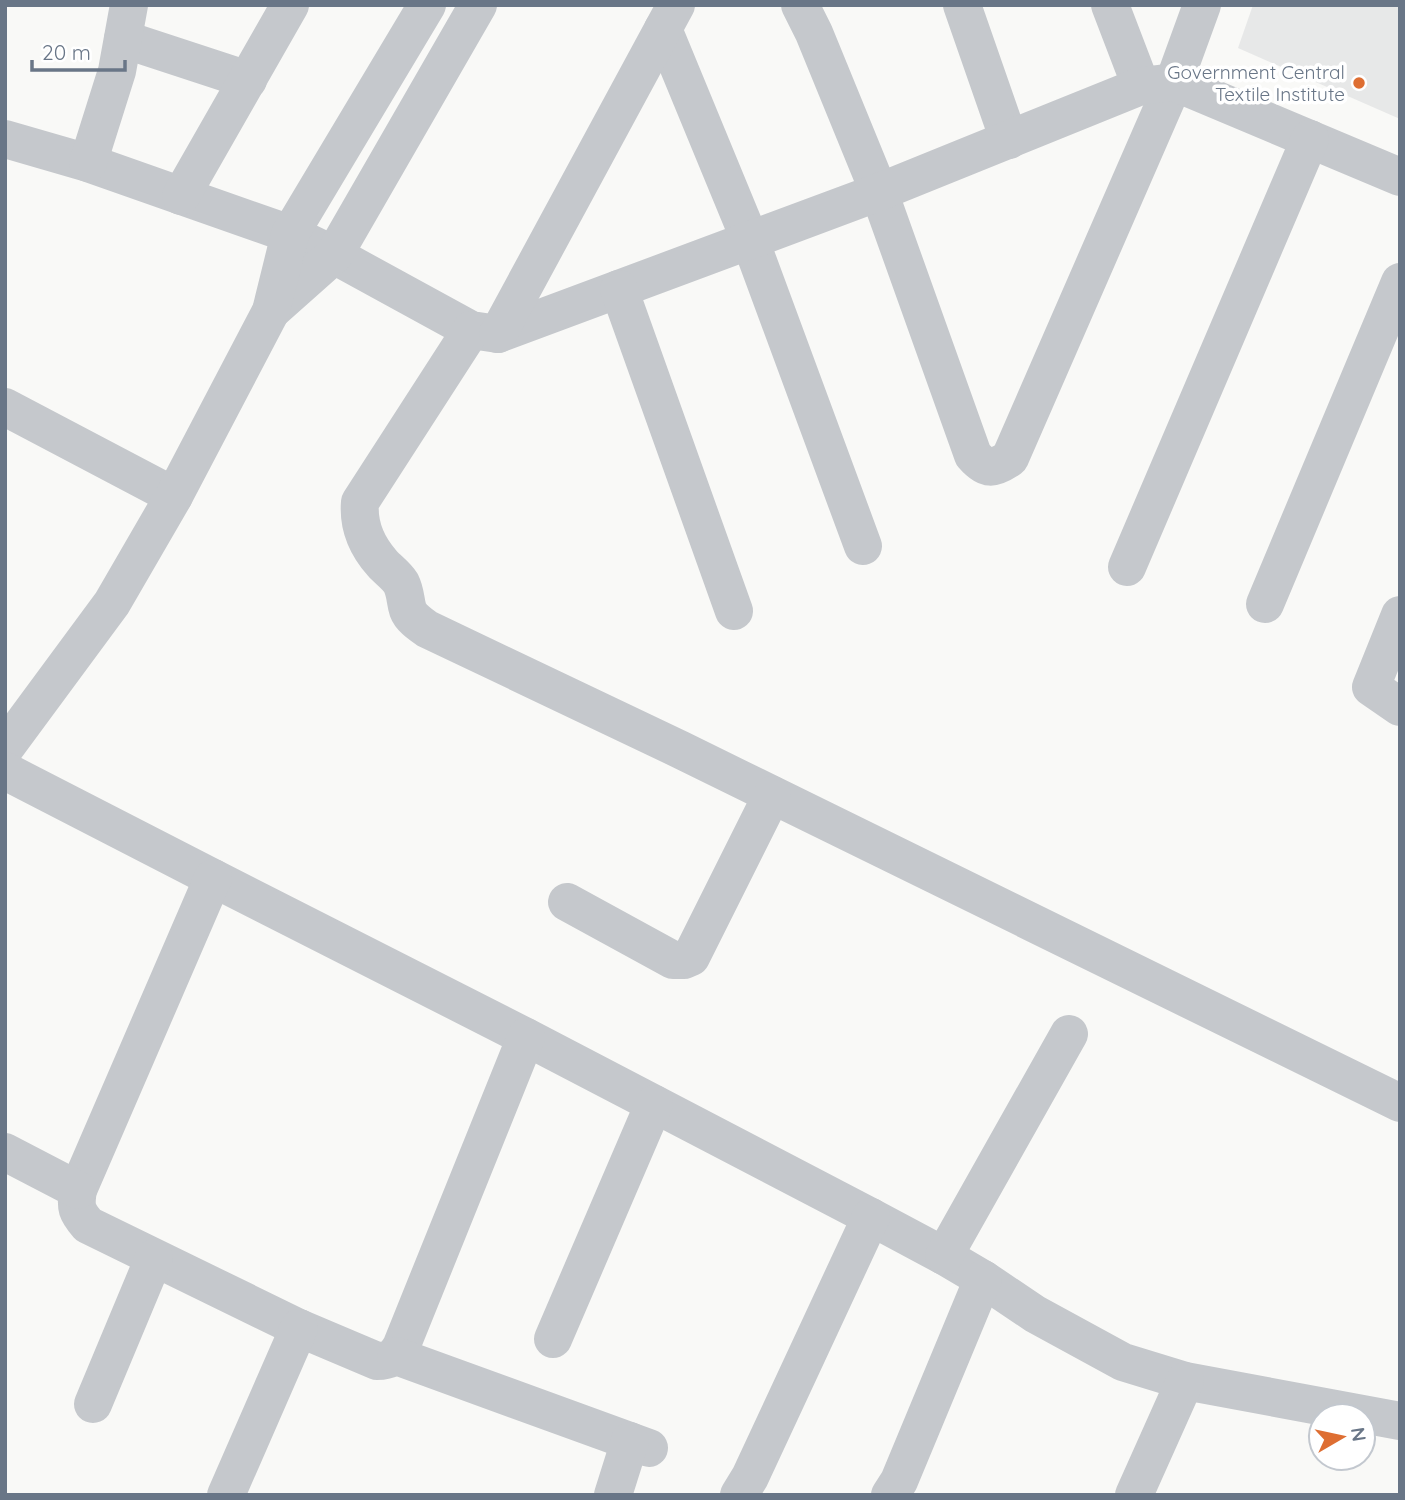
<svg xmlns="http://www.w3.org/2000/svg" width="1405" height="1500" viewBox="0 0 1405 1500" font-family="Quicksand,sans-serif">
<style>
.built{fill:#e7e8e8}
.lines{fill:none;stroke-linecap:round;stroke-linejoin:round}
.minor{stroke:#c5c8cc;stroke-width:38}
.poi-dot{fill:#de6e32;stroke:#fff;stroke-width:2.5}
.labels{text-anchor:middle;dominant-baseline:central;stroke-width:7;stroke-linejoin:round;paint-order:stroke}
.poi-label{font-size:19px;fill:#697687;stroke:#fff;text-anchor:end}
</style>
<rect width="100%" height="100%" fill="#f9f9f7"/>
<polygon class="built" points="1253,5 1400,5 1400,119 1238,48"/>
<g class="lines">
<g class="minor">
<path d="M800,5l14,28 65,159 94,263c13,15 20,15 37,3l164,-376 28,-77"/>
<polyline points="962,5 1009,140"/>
<polyline points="1110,5 1141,86"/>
<polyline points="663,29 750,240 863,546"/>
<polyline points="123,39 248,80"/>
<polyline points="5,139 88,163 290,234 334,255 471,330 498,334 879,192 1141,86 1174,82 1400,177"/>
<polyline points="88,163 117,71 129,5"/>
<polyline points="181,196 290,5"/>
<polyline points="619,289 734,611"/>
<polyline points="271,311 334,255 478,5"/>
<path d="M471,330l-111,172c-2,23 7,44 22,61 6,7 14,12 19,20 5,10 4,18 7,27 3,8 12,14 19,19l254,121 719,353"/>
<polyline points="498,334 676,5"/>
<polyline points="5,407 174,496"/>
<polyline points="1127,567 1310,139"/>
<polyline points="1265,604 1400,282"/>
<polyline points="1400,615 1371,687 1400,707"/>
<polyline points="5,748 112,603 174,496 271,311 290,234 427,5"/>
<polyline points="5,771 213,878 526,1037 871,1217 944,1256 983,1279 1035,1314 1123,1362 1185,1381 1400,1421"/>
<path d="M213,878l-135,312c-3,18 -1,22 10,35l211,103 78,33c12,0 17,-3 24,-14l125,-310"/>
<polyline points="567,902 673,960 684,960 691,957 772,795"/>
<polyline points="5,1152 78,1190"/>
<polyline points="944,1256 1069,1034"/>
<polyline points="553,1339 654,1104"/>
<polyline points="396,1356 649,1448"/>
<polyline points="93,1404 154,1258"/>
<polyline points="226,1495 299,1328"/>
<polyline points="613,1495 630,1441"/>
<polyline points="739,1495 750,1477 871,1217"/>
<polyline points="890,1495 899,1481 983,1279"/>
<polyline points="1134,1495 1185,1381"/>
</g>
</g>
<circle class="poi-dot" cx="1359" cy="83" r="7"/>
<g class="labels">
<g class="poi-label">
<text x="1345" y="72">Government Central<tspan x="1345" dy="22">Textile Institute</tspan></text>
</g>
</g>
<rect width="1405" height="1500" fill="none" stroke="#697687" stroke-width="14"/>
<g transform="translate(1342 1437) rotate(81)"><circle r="33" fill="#ffffff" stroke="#c3c8cf" stroke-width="2"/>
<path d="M0-5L12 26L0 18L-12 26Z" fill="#de6e32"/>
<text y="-10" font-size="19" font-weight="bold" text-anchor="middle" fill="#697687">N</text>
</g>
<path d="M32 60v10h93v-10" fill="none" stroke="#697687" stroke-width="3.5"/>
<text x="42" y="60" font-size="21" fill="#697687" stroke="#ffffff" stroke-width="5" paint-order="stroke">20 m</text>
</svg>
